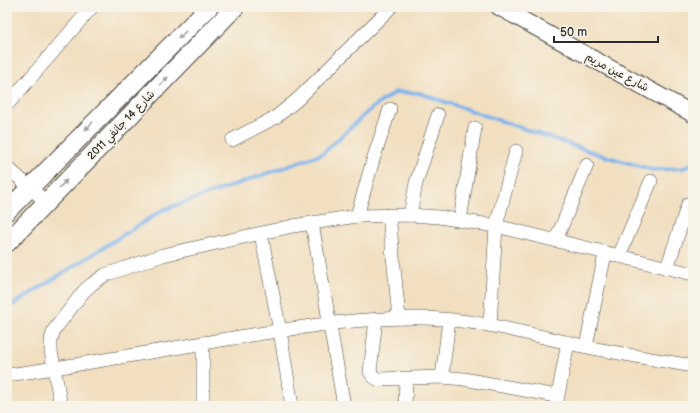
<svg xmlns="http://www.w3.org/2000/svg" width="700" height="413" viewBox="0 0 700 413" font-family="'Balsamiq Sans','Playpen Sans Arabic',sans-serif">
<style>
.lines{fill:none;stroke-linecap:round;stroke-linejoin:round}
.stream{stroke:#7fb4ed;stroke-width:4}
.minor-casing{stroke:#494641;stroke-width:14}
.tertiary-casing{stroke:#494641;stroke-width:18}
.secondary-casing{stroke:#494641;stroke-width:20}
.minor{stroke:#fff;stroke-width:13}
.tertiary{stroke:#fff;stroke-width:16}
.secondary{stroke:#fff;stroke-width:18}
.oneway{fill:#a0a0a0}
.labels{text-anchor:middle;dominant-baseline:central;stroke-width:3.5;stroke-linejoin:round;paint-order:stroke}
.street-label{font-size:11px;fill:#2b2b2b;stroke:#f7f3e8}
</style>
<rect width="100%" height="100%" fill="#f7f3e8"/>
<filter id="ink" filterUnits="userSpaceOnUse"><feTurbulence type="fractalNoise" baseFrequency=".025" numOctaves="2"/><feDisplacementMap in="SourceGraphic" scale="8" xChannelSelector="R" yChannelSelector="G"/><feConvolveMatrix kernelMatrix="1 2 1 2 8 2 1 2 1" color-interpolation-filters="sRGB"/></filter>
<filter id="wash" filterUnits="userSpaceOnUse"><feTurbulence type="fractalNoise" baseFrequency=".012" numOctaves="4" result="noise"/><feDisplacementMap in="SourceGraphic" scale="16" xChannelSelector="R" yChannelSelector="G"/><feGaussianBlur stdDeviation="0.9" result="paint"/><feColorMatrix in="noise" values="0 0 0 0 0 0 0 0 0 0 0 0 0 0 0 0 0 1.4 0 .05"/><feComposite in="paint" operator="in"/></filter>
<g filter="url(#wash)">
<rect width="100%" height="100%" fill="#f1dfc0"/>
<g class="lines">
<polyline class="stream" points="7,307 9,307 163,210 322,154 373,107 396,92 419,93 598,154 653,170 684,168 693,162"/>
</g>
</g>
<g filter="url(#ink)">
<g class="lines">
<g class="minor-casing">
<g id="minor">
<polyline points="7,105 92,7"/>
<polyline points="232,140 276,117 298,99 391,7"/>
<polyline points="7,167 46,202"/>
<polyline points="389,215 399,318"/>
<polyline points="410,215 416,183 438,115"/>
<polyline points="357,216 373,160 390,109"/>
<polyline points="460,220 475,128"/>
<polyline points="312,223 344,406"/>
<polyline points="261,234 280,331 292,406"/>
<polyline points="556,240 587,165"/>
<polyline points="619,256 651,181"/>
<polyline points="667,268 688,204"/>
<polyline points="376,319 370,372 374,377 377,379 442,377 464,379 557,396"/>
<polyline points="490,325 496,226 516,151"/>
<polyline points="203,343 203,406"/>
<polyline points="586,346 605,254"/>
<path d="M7,375c80,-11 159,-26 238,-39 58,-9 117,-19 177,-18 56,1 110,17 165,29 35,7 70,13 106,19"/>
<polyline points="442,377 449,320"/>
<polyline points="61,406 51,351 51,340 54,330 84,291 92,284 105,275 163,255 293,226 357,216 410,215 439,217 496,226 693,274"/>
<polyline points="405,406 406,379"/>
<polyline points="556,406 568,342"/>
</g>
</g>
<g class="tertiary-casing">
<polyline id="tertiary" points="499,7 693,114"/>
</g>
<g class="secondary-casing">
<g id="secondary">
<polyline points="7,211 209,7"/>
<polyline points="7,243 235,7"/>
</g>
</g>
<use href="#minor" class="minor"/>
<use href="#tertiary" class="tertiary"/>
<use href="#secondary" class="secondary"/>
</g>
<defs><path id="oneway-solid" d="M-6-.8H1V-3.2L6.5 0L1 3.2V.8H-6Z"/></defs>
<g class="oneway">
<use href="#oneway-solid" transform="translate(182 35) rotate(135)"/>
<use href="#oneway-solid" transform="translate(164 81) rotate(-46)"/>
<use href="#oneway-solid" transform="translate(89 126) rotate(135)"/>
<use href="#oneway-solid" transform="translate(63 184) rotate(-46)"/>
</g>
</g>
<g class="labels">
<g class="street-label">
<text transform="translate(617 72) rotate(28)">شارع عين مريم</text>
<text transform="translate(121 125) rotate(-46)">شارع 14 جانفي 2011</text>
</g>
</g>
<rect width="700" height="413" fill="none" stroke="#f7f3e8" stroke-width="24"/>
<path d="M554 36v6h104v-6" fill="none" stroke="#2b2b2b" stroke-width="2"/>
<text x="560" y="36" font-size="12" fill="#2b2b2b" stroke="#f7f3e8" stroke-width="3" paint-order="stroke">50 m</text>
</svg>
